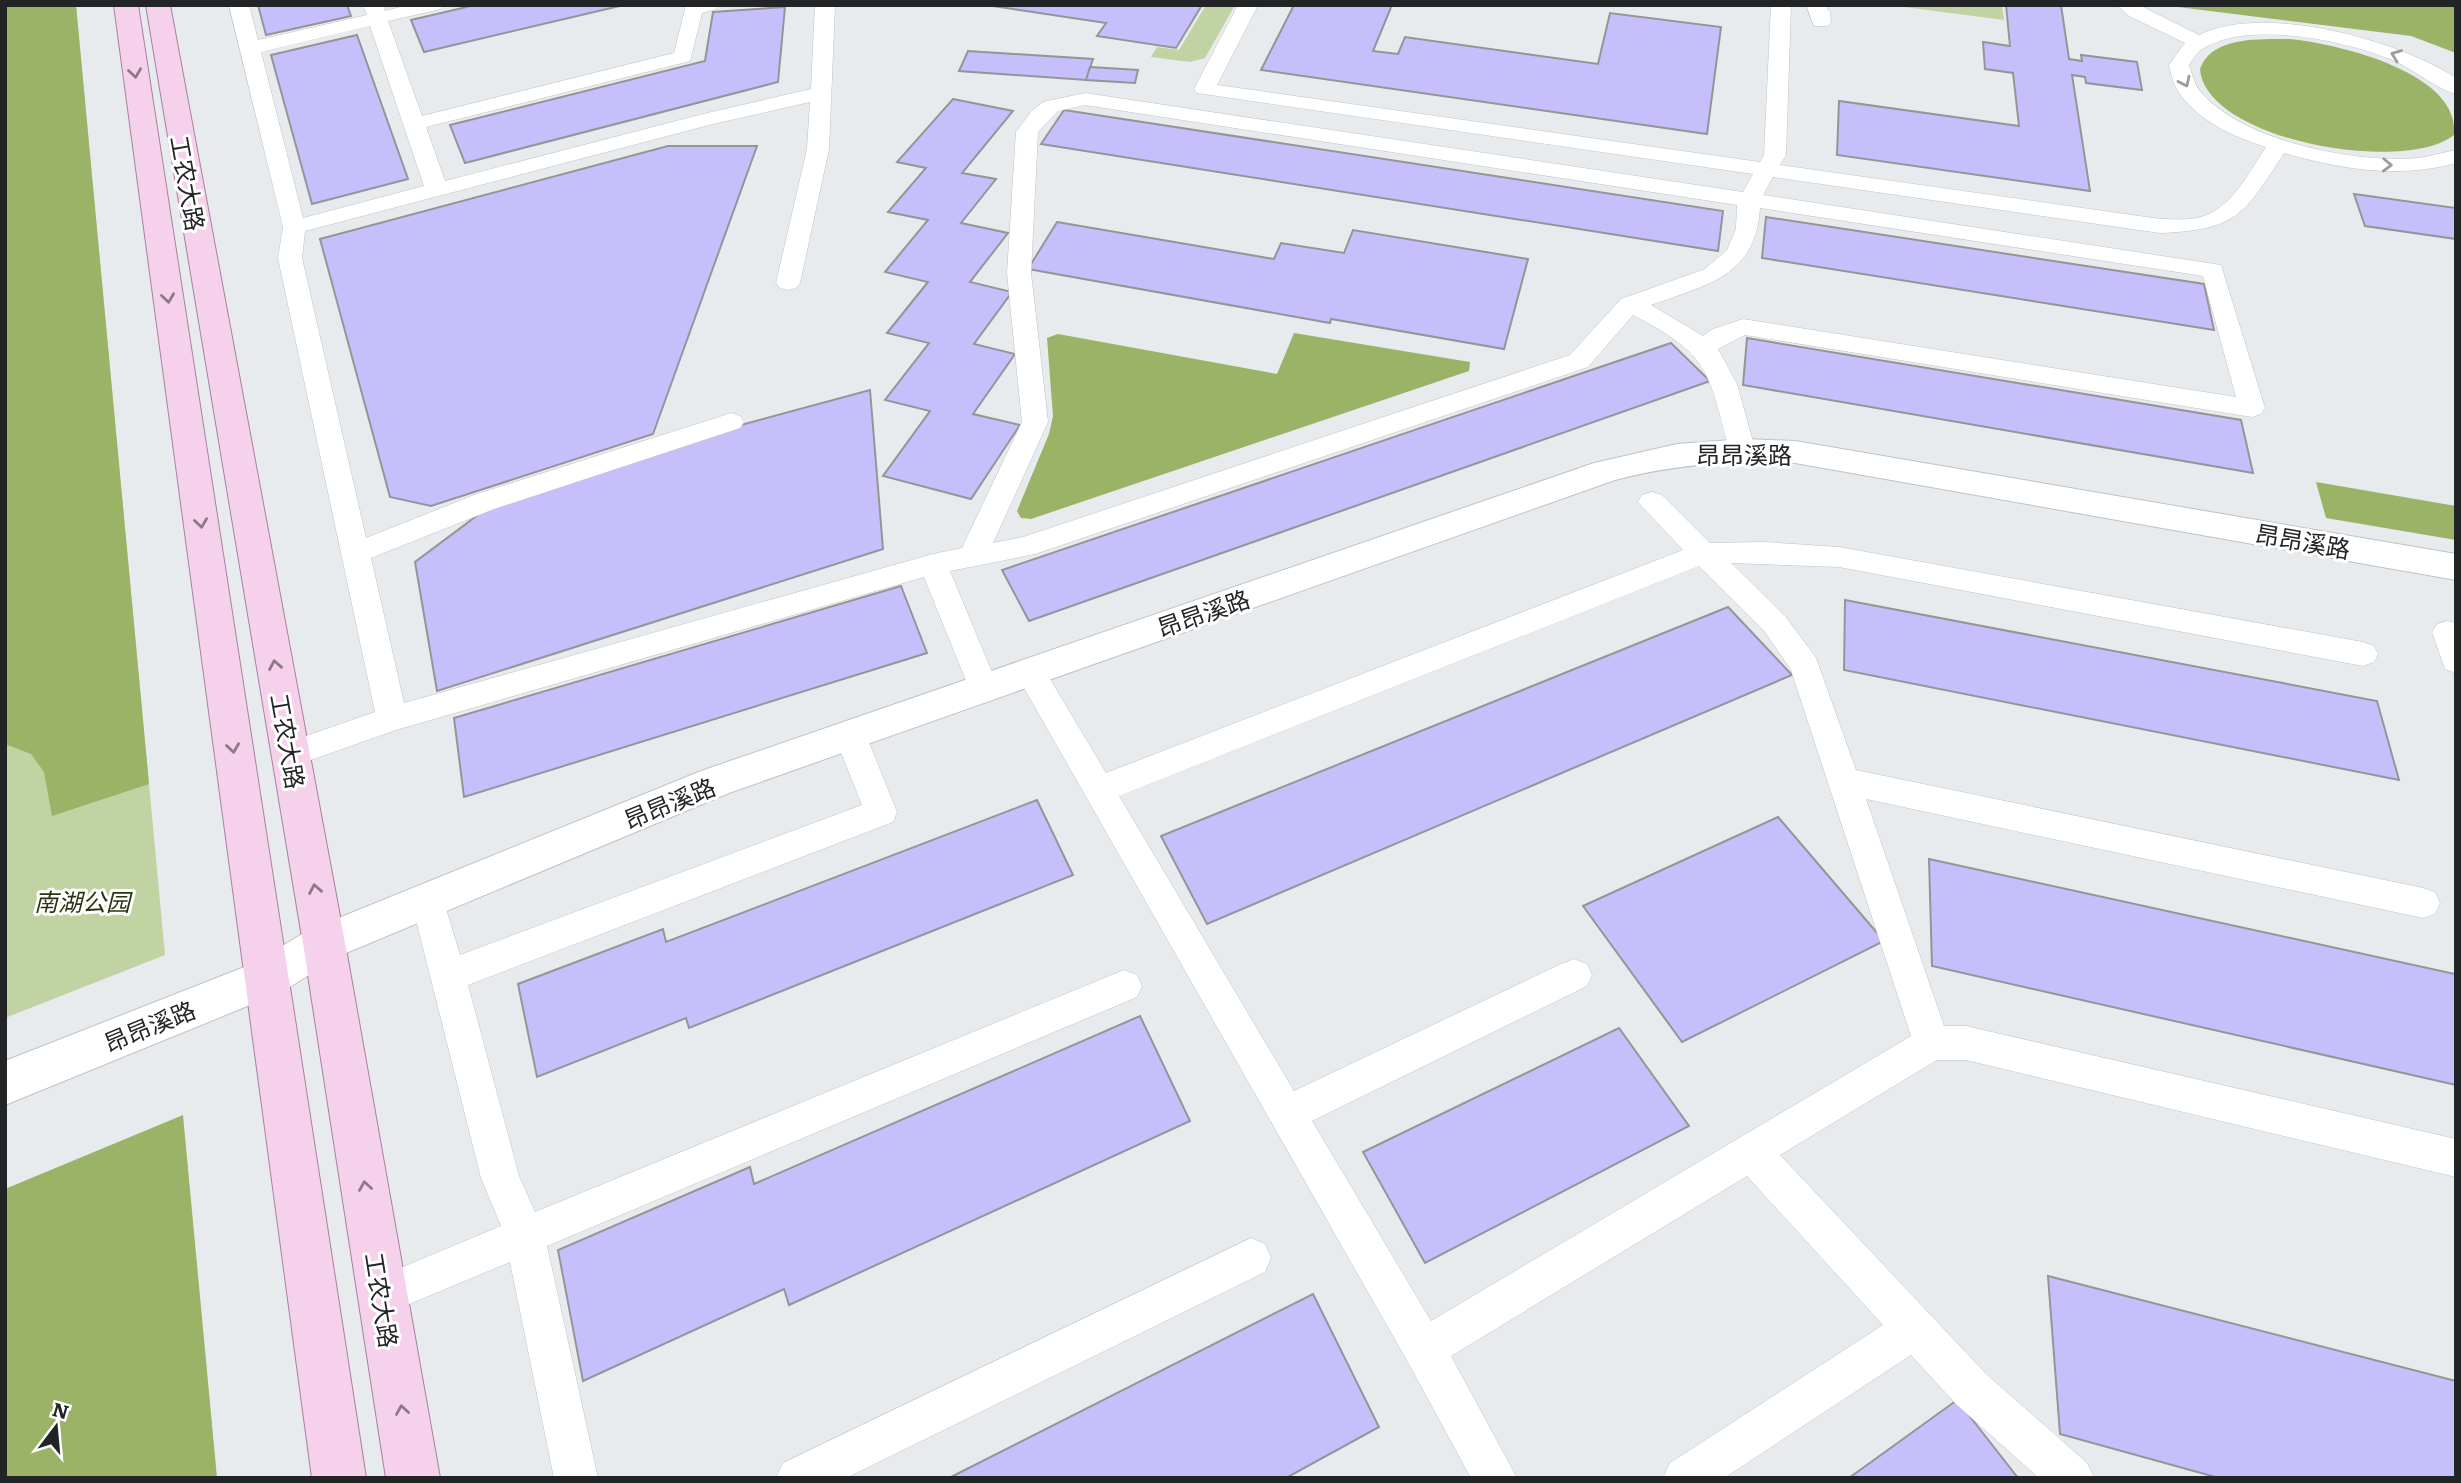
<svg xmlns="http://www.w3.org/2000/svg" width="2461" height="1483" viewBox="0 0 2461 1483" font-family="Literata,'Noto Sans SC',serif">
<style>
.green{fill:#c1d2a3}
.forest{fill:#9ab366}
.building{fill:#c6bffc;stroke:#959598;stroke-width:2}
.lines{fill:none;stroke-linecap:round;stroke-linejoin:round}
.service-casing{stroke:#bfc2c5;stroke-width:1}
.tertiary-casing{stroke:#bfc2c5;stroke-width:2}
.primary-casing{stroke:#a8809f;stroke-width:2}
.service{fill:#fff;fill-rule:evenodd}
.tertiary{fill:#fff;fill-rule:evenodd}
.primary{fill:#f6d1ec;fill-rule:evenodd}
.oneway{stroke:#9c9c9d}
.oneway2{stroke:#8c7a88}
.labels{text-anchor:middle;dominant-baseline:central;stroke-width:6;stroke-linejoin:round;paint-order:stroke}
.street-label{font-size:24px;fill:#232425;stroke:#fff}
.park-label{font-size:24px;font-style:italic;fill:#2a3413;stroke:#fff}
</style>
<rect width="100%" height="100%" fill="#e8ebee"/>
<g class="green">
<polygon points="5,5 76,5 165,955 5,1018"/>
<polygon points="1206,5 1235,5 1205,58 1190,62 1151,57 1157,47 1179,50"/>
<polygon points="1889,5 2002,5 2004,20"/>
</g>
<g class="forest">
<polygon points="5,5 76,5 149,784 52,816 44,772 31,754 5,744"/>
<polygon points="2162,5 2456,5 2456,53 2411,36"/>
<path d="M2290,39c42,4 171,32 164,96 -50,40 -249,5 -254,-66 11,-33 61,-30 90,-30z"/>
<polygon points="1294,333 1470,362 1469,371 1031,519 1021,518 1017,511 1049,434 1053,416 1047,338 1058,334 1277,374"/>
<polygon points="2316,482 2456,506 2456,540 2326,518"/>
<polygon points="183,1115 217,1478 5,1478 5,1189"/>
</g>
<g class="building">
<polygon points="258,5 347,5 351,16 266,35"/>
<polygon points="475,5 624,5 424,52 411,20"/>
<polygon points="986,5 1202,5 1176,48 1097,36 1106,23"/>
<polygon points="1294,5 1392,5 1373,51 1398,54 1405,37 1598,64 1610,13 1721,27 1707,134 1261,70"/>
<polygon points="2006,5 2061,5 2069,59 2082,61 2081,55 2137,62 2142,90 2086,83 2085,77 2072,75 2090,191 1837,155 1839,101 2019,126 2013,73 1985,69 1983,42 2010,46"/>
<polygon points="785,7 778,82 465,163 450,125 705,61 713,12"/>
<polygon points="357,35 408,179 312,204 271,55"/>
<polygon points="968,51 1093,59 1086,80 959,71"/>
<polygon points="1090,67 1138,70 1135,83 1086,80"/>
<polygon points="953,99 1013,111 962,173 996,179 961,223 1008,233 970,282 1012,292 974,344 1015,354 973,414 1020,425 971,499 883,476 930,411 885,400 929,343 887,333 928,282 885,272 928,220 888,212 926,168 897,162"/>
<polygon points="1064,110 1723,211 1718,251 1041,144"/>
<polygon points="668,146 757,146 653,434 431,506 390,497 320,239"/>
<polygon points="2354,194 2456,208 2456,239 2365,226"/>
<polygon points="1766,217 2204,284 2214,330 1762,258"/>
<polygon points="1057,222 1274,259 1281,243 1344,253 1353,230 1528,259 1504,349 1331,319 1330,323 1028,269"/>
<polygon points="1747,338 2241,420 2253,473 1743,385"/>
<polygon points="1671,343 1710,381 1029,621 1002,570"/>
<polygon points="870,390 883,549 437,691 415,562 482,512 730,428"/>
<polygon points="901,586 927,653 464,797 454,718"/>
<polygon points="1845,600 2377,701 2399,780 1844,670"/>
<polygon points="1728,607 1792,675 1207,924 1161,836"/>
<polygon points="1037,800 1073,875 689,1028 686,1018 537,1077 518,984 663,929 666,942"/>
<polygon points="1778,817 1884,941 1682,1042 1583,906"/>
<polygon points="1929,859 2455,974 2456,1085 1932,966"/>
<polygon points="1140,1016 1190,1121 789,1305 784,1289 583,1381 558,1250 750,1167 754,1184"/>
<polygon points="1619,1028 1689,1126 1425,1263 1363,1152"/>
<polygon points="2048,1276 2456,1381 2456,1478 2219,1478 2060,1434"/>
<polygon points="1313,1294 1379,1427 1286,1478 949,1478"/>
<polygon points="1957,1400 2018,1478 1849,1478"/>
</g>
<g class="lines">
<g class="service-casing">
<g id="service">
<path d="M229,5h20l9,35 109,-25 -4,-10h20l2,6 23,-6h35l-2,4 -53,12 34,95 252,-63 12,-48h32l-2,4 -14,4 -12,48 -264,66 19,54 258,-67 108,-25 4,-84h20l-6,144 -29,134 -4,5 -8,2 -8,-2 -4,-5 31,-134 3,-47 -97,22 -408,107 -3,27 64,280 108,-43 248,-79 9,-3 9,3 4,6 -4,6 -246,81 -123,49 33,145 529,-149 29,-6 60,-126 -15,-149 9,-141 15,-20 12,-10 42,-9 658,99 10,-18 -556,-81 -3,-4 44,-84h20l-41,80 543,77 4,-7 7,-150h20l-5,150 -6,10 380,54c14,0 31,2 44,-3 30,-11 45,-44 62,-69 -32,-10 -70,-27 -88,-56 -5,-7 -7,-18 -9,-26l16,-22 -56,-27 -12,-11h22l60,30c65,-32 199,5 257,43v16c-17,-4 -46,-27 -66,-35 -47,-19 -143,-39 -188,-10 -5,3 -9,10 -13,16 3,8 5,18 10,25 39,48 139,69 199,69 20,1 38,-5 58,-9v13c-58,16 -116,6 -172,-10 -40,62 -47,77 -124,80l-387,-56 -10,18 458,70 44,143 -4,6 -9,3 -507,-82 -27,14 19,35 18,65 -4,6 -9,3 -9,-3 -4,-6c-21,-79 -19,-94 -96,-134l-45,52 -553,187 -85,17 49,118 -4,9 -11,3 -11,-3 -49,-121 -528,153 -105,37 -11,-4 -5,-9 5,-9 95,-33 -97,-454 5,-31zM370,26l54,160 -121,32 -42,-166zM1085,105l652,100 -1,24 -9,21 -22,19 -84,30 -51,56 -547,182 -30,6 55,-121 -17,-149 7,-141 20,-21zM1760,208l443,68 33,121 -493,-78 -30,10 -10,7 -52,-31c55,-20 105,-28 109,-97z"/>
<polygon points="1806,5 1825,5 1830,12 1831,22 1828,26 1814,26"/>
<path d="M1652,492l10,3 48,48 53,-1 76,5 524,95 11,4 4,8 -4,8 -11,4 -524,-99 -108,-4 54,53 31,42 40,112 567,118 12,4 5,11 -5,11 -12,4 -557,-119 78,227h22l490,113v38l-490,-117h-29l-157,95 206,219 101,89 7,15h-55l-83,-74 -45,-49 -187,123h-61l7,-15 213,-138 -136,-149 -296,180 66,122h-46l-62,-114 -394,-692 4,-8 11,-4 11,4 65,109 577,-223 -45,-48 4,-7zM1699,566l66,66 26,38 120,366 -480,285 -119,-200 275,-135 5,-11 -5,-11 -13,-5 -13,5 -267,127 -175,-295z"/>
<polygon points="2447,621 2456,623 2456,673 2445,669 2432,632 2437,624"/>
<polygon points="850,722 861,726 866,735 897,812 893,822 468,985 519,1176 535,1212 1124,970 1137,975 1142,986 1137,997 547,1246 598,1478 554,1478 510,1262 383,1315 369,1309 363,1295 369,1281 501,1226 481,1178 411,900 416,889 428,885 440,889 460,955 862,805 834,735 839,726"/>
<polygon points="1251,1238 1265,1244 1271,1258 1265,1272 846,1478 776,1478 783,1463"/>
</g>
</g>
<g class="tertiary-casing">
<path id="tertiary" d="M1745,439l50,2 661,113v26l-661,-117c-62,-3 -120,1 -180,17l-886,313 -390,163 -57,36 -277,113v-44l247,-97 57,-34 392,-159 893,-308 83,-19z"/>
</g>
<g class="primary-casing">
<g id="primary">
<polygon points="114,5 138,5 366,1478 312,1478"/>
<polygon points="146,5 170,5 345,943 440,1478 386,1478 303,943"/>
</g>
</g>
<use href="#service" class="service"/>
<use href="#tertiary" class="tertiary"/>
<use href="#primary" class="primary"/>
</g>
<defs><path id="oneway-chevron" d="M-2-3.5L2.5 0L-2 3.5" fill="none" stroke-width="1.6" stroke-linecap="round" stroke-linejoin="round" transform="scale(1.75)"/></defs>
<g class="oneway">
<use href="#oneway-chevron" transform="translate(2396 55) rotate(-159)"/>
<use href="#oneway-chevron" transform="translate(2185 82) rotate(65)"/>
<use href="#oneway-chevron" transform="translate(2387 165) rotate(2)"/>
</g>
<g class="oneway2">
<use href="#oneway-chevron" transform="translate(135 73) rotate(82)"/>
<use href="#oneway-chevron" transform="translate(168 298) rotate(82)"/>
<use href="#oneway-chevron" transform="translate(201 523) rotate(82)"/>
<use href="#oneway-chevron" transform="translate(275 665) rotate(-100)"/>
<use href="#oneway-chevron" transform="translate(233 748) rotate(82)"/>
<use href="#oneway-chevron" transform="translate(315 889) rotate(-100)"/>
<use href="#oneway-chevron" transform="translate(365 1186) rotate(-99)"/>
<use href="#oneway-chevron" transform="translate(402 1410) rotate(-99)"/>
</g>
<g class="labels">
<g class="street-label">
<text transform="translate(189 183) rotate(80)">工农大路</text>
<text x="1744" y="453">昂昂溪路</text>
<text transform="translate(2303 540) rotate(10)">昂昂溪路</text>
<text transform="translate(1203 612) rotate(-19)">昂昂溪路</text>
<text transform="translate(289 741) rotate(80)">工农大路</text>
<text transform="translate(669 802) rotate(-22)">昂昂溪路</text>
<text transform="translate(149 1025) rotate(-22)">昂昂溪路</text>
<text transform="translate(383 1300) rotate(81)">工农大路</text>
</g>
<g class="park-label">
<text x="82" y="900">南湖公园</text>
</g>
</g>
<rect width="2461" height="1483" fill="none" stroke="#232425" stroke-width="14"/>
<g transform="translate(56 1427) rotate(16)" stroke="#ffffff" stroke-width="5" paint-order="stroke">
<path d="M0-5L12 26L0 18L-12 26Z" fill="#232425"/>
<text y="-10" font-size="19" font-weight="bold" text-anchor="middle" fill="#232425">N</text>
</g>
</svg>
